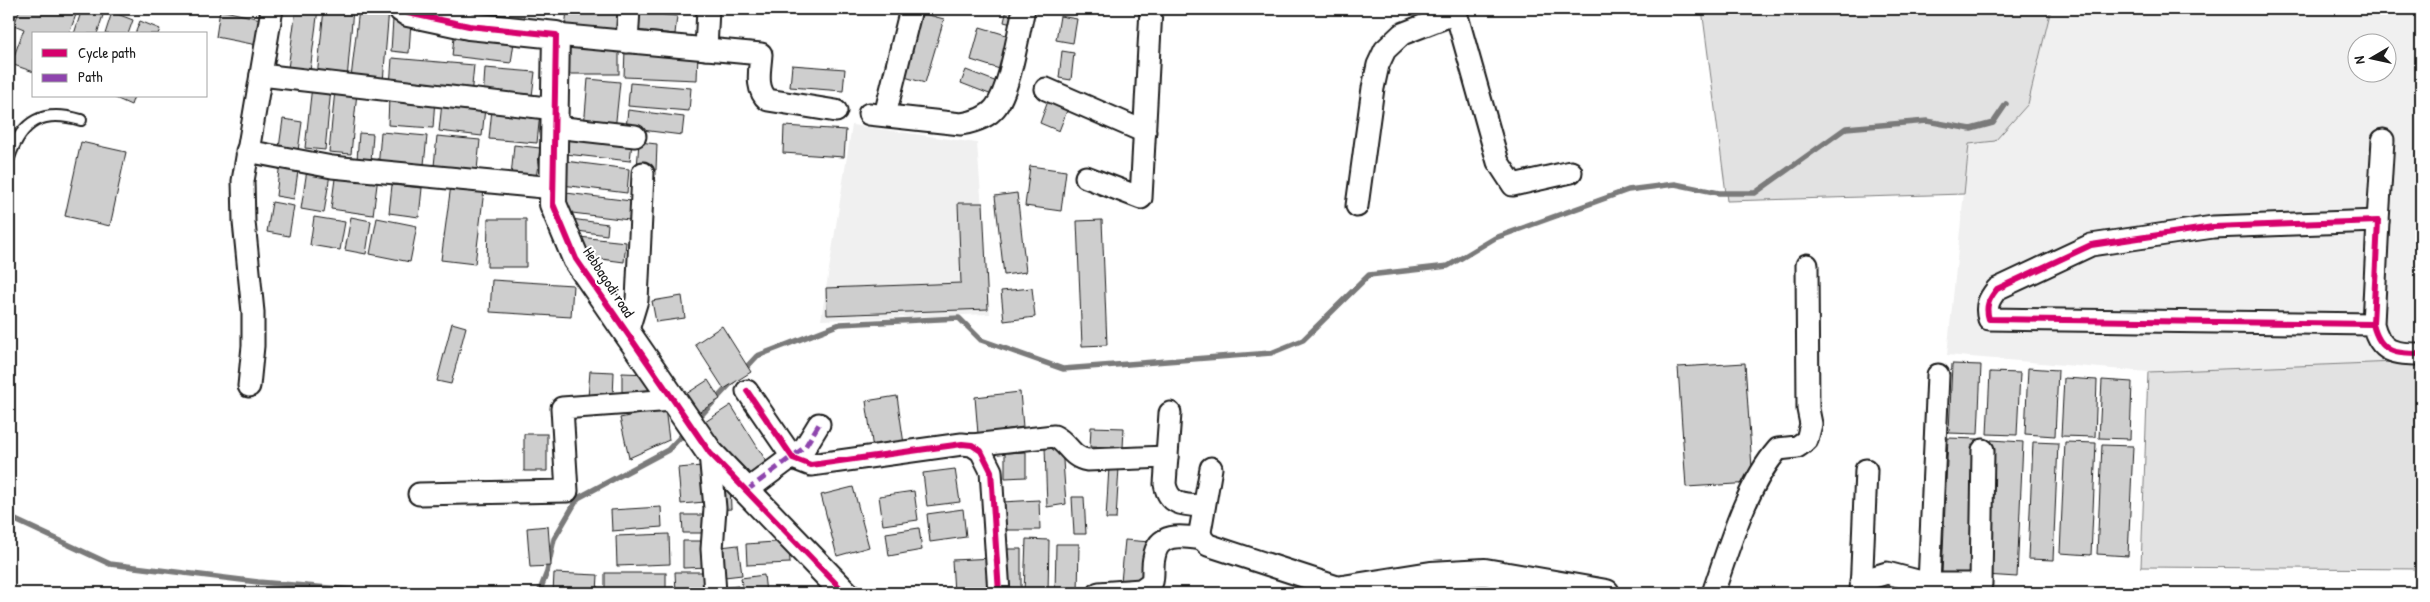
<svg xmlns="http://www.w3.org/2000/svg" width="2430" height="602" viewBox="0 0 2430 602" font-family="'Patrick Hand',sans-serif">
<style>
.built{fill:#f0f0f0;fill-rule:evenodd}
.green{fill:#e2e2e2;stroke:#7f7f7f}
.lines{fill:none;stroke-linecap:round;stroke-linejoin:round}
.stream{stroke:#7a7a7a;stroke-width:5.5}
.building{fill:#cecece;stroke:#1c1c1c}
.service-casing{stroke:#1c1c1c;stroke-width:14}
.minor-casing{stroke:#1c1c1c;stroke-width:25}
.tertiary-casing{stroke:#1c1c1c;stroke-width:30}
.service{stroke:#fff;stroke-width:10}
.minor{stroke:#fff;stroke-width:21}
.tertiary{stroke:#fff;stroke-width:26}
.quiet{stroke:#8e44ad;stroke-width:5;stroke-dasharray:10 5;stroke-linecap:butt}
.cycleway-casing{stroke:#fff;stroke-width:9}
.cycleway{stroke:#d6006c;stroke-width:6}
.labels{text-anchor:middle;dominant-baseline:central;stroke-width:4;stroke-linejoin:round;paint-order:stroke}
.street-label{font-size:15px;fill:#1c1c1c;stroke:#fff}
</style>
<rect width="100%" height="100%" fill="#fff"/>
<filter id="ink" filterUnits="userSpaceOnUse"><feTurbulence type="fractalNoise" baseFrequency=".02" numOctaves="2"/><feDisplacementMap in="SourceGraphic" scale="10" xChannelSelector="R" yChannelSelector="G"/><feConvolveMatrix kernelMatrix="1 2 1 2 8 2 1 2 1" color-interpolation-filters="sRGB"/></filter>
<g filter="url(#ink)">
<g class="built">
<path d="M2051,9h370v352l-273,11 -201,-17 22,-211 59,-40zM2358,42h30v30h-30z"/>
<polygon points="852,125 977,143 990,314 821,320"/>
</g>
<g class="green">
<polygon points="1702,9 2051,9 2028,104 1995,141 1969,144 1964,194 1727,201"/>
<polygon points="2421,361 2421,569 2141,567 2148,372"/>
</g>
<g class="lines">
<g class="stream">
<polyline points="743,371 757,356 840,324 959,318 981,340 1063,369 1271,353 1303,340 1369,275 1448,266 1495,238 1628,190 1675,184 1719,193 1755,193 1846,128 1927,121 1971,129 1993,123 2006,104"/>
<polyline points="695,422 733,381"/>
<polyline points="9,517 110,564 258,582 388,593"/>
<polyline points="539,593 547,572 554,539 578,498 668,450 687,430"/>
</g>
</g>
<g class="building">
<polygon points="20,9 78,9 69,34 34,34 34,72 11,64 24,29 14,25"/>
<polygon points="82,9 105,9 97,34 74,34"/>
<polygon points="296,9 318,9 309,79 287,76"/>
<polygon points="324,9 353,9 347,80 317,77"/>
<polygon points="359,9 389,9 383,82 351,78"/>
<polygon points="567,9 620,9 618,35 565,30"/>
<polygon points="1007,9 1023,9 1019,26 1004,22"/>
<polygon points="220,10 261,19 257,45 216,37"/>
<polygon points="112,12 133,20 128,34 105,34"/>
<polygon points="636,12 677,16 675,34 634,30"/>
<polygon points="917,12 944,19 925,83 898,75"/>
<polygon points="1060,16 1077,19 1073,43 1056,40"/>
<polygon points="393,19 411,20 409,53 391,51"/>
<polygon points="140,21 160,29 158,34 135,34"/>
<polygon points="980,27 1016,38 1006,71 971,60"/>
<polygon points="455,28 515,35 511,63 452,56"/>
<rect x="564" y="47" width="55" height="27"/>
<polygon points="625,49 698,52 697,80 624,77"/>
<polygon points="1062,51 1074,53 1071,80 1059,78"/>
<polygon points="392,58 474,65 471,96 390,87"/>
<polygon points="792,65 845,69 843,91 790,87"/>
<polygon points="485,68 535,72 531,104 483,99"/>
<polygon points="966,70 997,82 992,95 961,83"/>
<polygon points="588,79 620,82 615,130 584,127"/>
<polygon points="630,83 691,88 689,111 628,106"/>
<polygon points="312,86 331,89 325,150 305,148"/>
<polygon points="335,90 357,92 351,154 329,152"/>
<polygon points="111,96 134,96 131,105"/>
<polygon points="389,96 435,98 433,128 388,125"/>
<polygon points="1048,101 1068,108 1059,131 1040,123"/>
<polygon points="442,103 485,108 482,136 439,131"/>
<polygon points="492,109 540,113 537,143 489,139"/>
<polygon points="628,110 684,117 682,135 626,128"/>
<polygon points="283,119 302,122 297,158 278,155"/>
<polygon points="784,126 846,130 844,157 783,153"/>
<polygon points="381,132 427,136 423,174 378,169"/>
<polygon points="359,133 373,134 371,162 357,160"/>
<polygon points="568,134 632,142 630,161 566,154"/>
<polygon points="437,136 480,140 477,170 434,166"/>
<polygon points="81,142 126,152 110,226 65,216"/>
<polygon points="639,142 657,144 656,170 637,168"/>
<polygon points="514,145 540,148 536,179 511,177"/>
<polygon points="565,161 629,169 627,193 562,185"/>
<polygon points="280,162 299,164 294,199 276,196"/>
<polygon points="1030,166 1066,171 1061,211 1025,206"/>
<polygon points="307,170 330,174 324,213 301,209"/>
<polygon points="336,171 378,177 373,215 331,209"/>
<polygon points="392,185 422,188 419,217 389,213"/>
<polygon points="451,185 484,190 475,264 441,260"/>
<polygon points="566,193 631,201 629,220 564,212"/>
<polygon points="1017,193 1026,272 1004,275 995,196"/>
<polygon points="272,202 294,206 289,236 267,232"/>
<polygon points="958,203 983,203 988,309 827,315 826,288 961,283"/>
<polygon points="314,217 345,222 340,250 310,245"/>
<polygon points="351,217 371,221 366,254 345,250"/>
<polygon points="377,218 417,226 410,262 370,254"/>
<polygon points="488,219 526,219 526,267 487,267"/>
<polygon points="571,219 608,224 607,235 570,230"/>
<polygon points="1102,220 1107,345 1082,346 1077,221"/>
<polygon points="579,237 626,242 624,262 579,256"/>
<polygon points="492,280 573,285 571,317 490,312"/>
<polygon points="1032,288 1035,317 1004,321 1001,291"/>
<polygon points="682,296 685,318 656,322 652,301"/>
<polygon points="452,323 466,327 451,384 437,381"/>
<polygon points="722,326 751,372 724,389 695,344"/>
<polygon points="1745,363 1753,483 1686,487 1678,367"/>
<polygon points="1952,364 1981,365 1978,434 1949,433"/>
<polygon points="2028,368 2058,370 2055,436 2025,434"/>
<polygon points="590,371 614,372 613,399 588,398"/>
<polygon points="1990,372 2020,373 2017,435 1987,434"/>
<polygon points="622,373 650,374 649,399 622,399"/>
<polygon points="2064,378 2097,380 2095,437 2061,436"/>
<polygon points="708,380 720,399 695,415 683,396"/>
<polygon points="2102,380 2132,382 2130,439 2099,438"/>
<polygon points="1020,392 1023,427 978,434 975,397"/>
<polygon points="897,396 905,451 874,456 866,401"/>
<polygon points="731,405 770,467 744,484 705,422"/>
<polygon points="665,408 669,440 629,458 620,418"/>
<polygon points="1091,427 1124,428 1123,448 1090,447"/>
<rect x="524" y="434" width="23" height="37"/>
<polygon points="1948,438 1978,439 1972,576 1942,574"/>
<polygon points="1991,440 2023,442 2017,577 1985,575"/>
<polygon points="2033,442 2058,443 2053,560 2028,559"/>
<polygon points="2065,442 2096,443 2091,555 2060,553"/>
<polygon points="2102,445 2133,446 2128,556 2097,554"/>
<polygon points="1062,446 1066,504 1047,507 1045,447"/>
<polygon points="1026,452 1026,477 1005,478 1005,453"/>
<polygon points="702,466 705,502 681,504 678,468"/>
<polygon points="1109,467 1119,467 1116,519 1106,519"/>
<polygon points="955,469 960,502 927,506 923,473"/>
<polygon points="730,482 731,509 718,510 716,483"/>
<polygon points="853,487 869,547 837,556 821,495"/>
<polygon points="914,491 918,520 883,525 879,496"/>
<polygon points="1072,497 1084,497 1086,534 1074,534"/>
<polygon points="1039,500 1040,530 1003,530 1002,502"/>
<polygon points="661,507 662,527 612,531 611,510"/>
<polygon points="963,509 966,537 930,542 927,514"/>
<polygon points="682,515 703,515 704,533 683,533"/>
<polygon points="548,526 551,566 530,567 527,528"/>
<polygon points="919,528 922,550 889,556 886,533"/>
<polygon points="669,534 670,564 617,566 616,536"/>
<polygon points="1026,539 1049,540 1048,593 1024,593"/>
<polygon points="1125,540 1150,542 1145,585 1121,582"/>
<polygon points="683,541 709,541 710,567 683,568"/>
<polygon points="789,541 790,563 747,565 746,544"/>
<polygon points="1056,544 1079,544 1078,593 1055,593"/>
<polygon points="738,545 742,575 716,578 712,548"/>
<polygon points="1004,549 1021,549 1021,593 1006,593"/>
<polygon points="994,558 995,593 954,593 952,560"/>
<polygon points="675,572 703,572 703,593 676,593"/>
<polygon points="554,573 598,575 597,593 553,593"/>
<rect x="605" y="573" width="61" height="20"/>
<polygon points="764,575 766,593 743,593 741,578"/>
<polygon points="738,586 739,593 718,593 718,588"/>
</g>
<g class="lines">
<g class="service-casing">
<path id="service" d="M9,158c13,-38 34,-49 72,-38"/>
</g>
<g class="minor-casing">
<g id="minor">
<polyline points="1455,9 1498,162 1513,185 1571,172"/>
<path d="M556,35l205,19c-1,16 -6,35 7,46l68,11"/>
<polyline points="627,42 629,9"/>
<polyline points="706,49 708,9"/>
<polyline points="261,75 555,109"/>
<polyline points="1046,89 1145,132"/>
<path d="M869,114l92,10c12,-2 26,-6 34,-16 15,-18 23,-75 29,-99"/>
<polyline points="885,115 911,9"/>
<polyline points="555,127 635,136"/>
<polyline points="247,151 332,167 554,188"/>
<polyline points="1086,177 1141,198 1151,9"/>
<polyline points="1357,206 1373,88 1378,65 1385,50 1402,34 1456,13"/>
<polyline points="2378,221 2383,140"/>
<path d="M2373,324l-384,-5c-4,-13 0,-20 8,-30l94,-44 122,-18 165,-6 -5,103c7,29 22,30 48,30"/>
<polyline points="627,333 637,300 643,173"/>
<polyline points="249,386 253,346 253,312 244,222 243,181 272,9"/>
<polyline points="747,391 793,458 811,465 962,444 972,445 981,451 991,471 999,593"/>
<path d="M1170,413l-5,71c4,22 20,21 39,22"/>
<path d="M972,445l82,-9c14,6 16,21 33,24l80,-3"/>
<polyline points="710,453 715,508 712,549 715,593"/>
<polyline points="1211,468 1200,532 1202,539 1208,545 1343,589"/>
<polyline points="746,491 805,447 819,424"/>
<polyline points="419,494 567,491 562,408 673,400"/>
<polyline points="1861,581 1887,573 1929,584 1981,584 1983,450"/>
<polyline points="1929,584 1938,375"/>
<path d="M1099,593l42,-3 11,-8c2,-8 0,-16 2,-24 4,-27 29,-22 48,-19"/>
<path d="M1713,593c16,-46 33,-107 65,-144l19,-2 10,-7 4,-16 -3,-15 -1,-144"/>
<polyline points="1861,593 1866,470"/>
</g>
</g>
<g class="tertiary-casing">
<g id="tertiary">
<polyline points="402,9 408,13 469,26 556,35 553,204 576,259 710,453 845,593"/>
<polyline points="1338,593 1343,589 1431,575 1485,572 1606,593"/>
</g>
</g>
<use href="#service" class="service"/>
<use href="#minor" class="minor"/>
<use href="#tertiary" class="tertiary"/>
<polyline class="quiet" points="746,491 805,447 819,424"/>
<g class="cycleway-casing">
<g id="cycleway">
<polyline points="402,9 408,13 469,26 556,35 553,204 576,259 710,453 845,593"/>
<path d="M2373,324l-384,-5c-4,-13 0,-20 8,-30l94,-44 122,-18 165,-6 -5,103c7,29 22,30 48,30"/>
<polyline points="747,391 793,458 811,465 962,444 972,445 981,451 991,471 999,593"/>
</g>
</g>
<use href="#cycleway" class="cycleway"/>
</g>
</g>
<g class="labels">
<g class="street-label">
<text transform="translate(609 282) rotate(57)">Hebbagodi road</text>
</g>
</g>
<rect width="2430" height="602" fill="none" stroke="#fff" stroke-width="30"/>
<rect x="15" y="15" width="2400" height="572" fill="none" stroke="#1c1c1c" stroke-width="2" filter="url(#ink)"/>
<rect x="32" y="32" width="175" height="65" fill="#ffffff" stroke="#a4a4a4"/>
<rect x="42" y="49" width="25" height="8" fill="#d6006c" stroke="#a4a4a4"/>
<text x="78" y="58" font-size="15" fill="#1c1c1c">Cycle path</text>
<rect x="42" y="74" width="25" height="8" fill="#8e44ad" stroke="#a4a4a4"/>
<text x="78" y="82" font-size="15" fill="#1c1c1c">Path</text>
<g transform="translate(2372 58) rotate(261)"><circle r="24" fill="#ffffff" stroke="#a4a4a4"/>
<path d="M0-4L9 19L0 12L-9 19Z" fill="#1c1c1c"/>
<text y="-8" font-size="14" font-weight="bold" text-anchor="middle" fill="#1c1c1c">N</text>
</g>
</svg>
